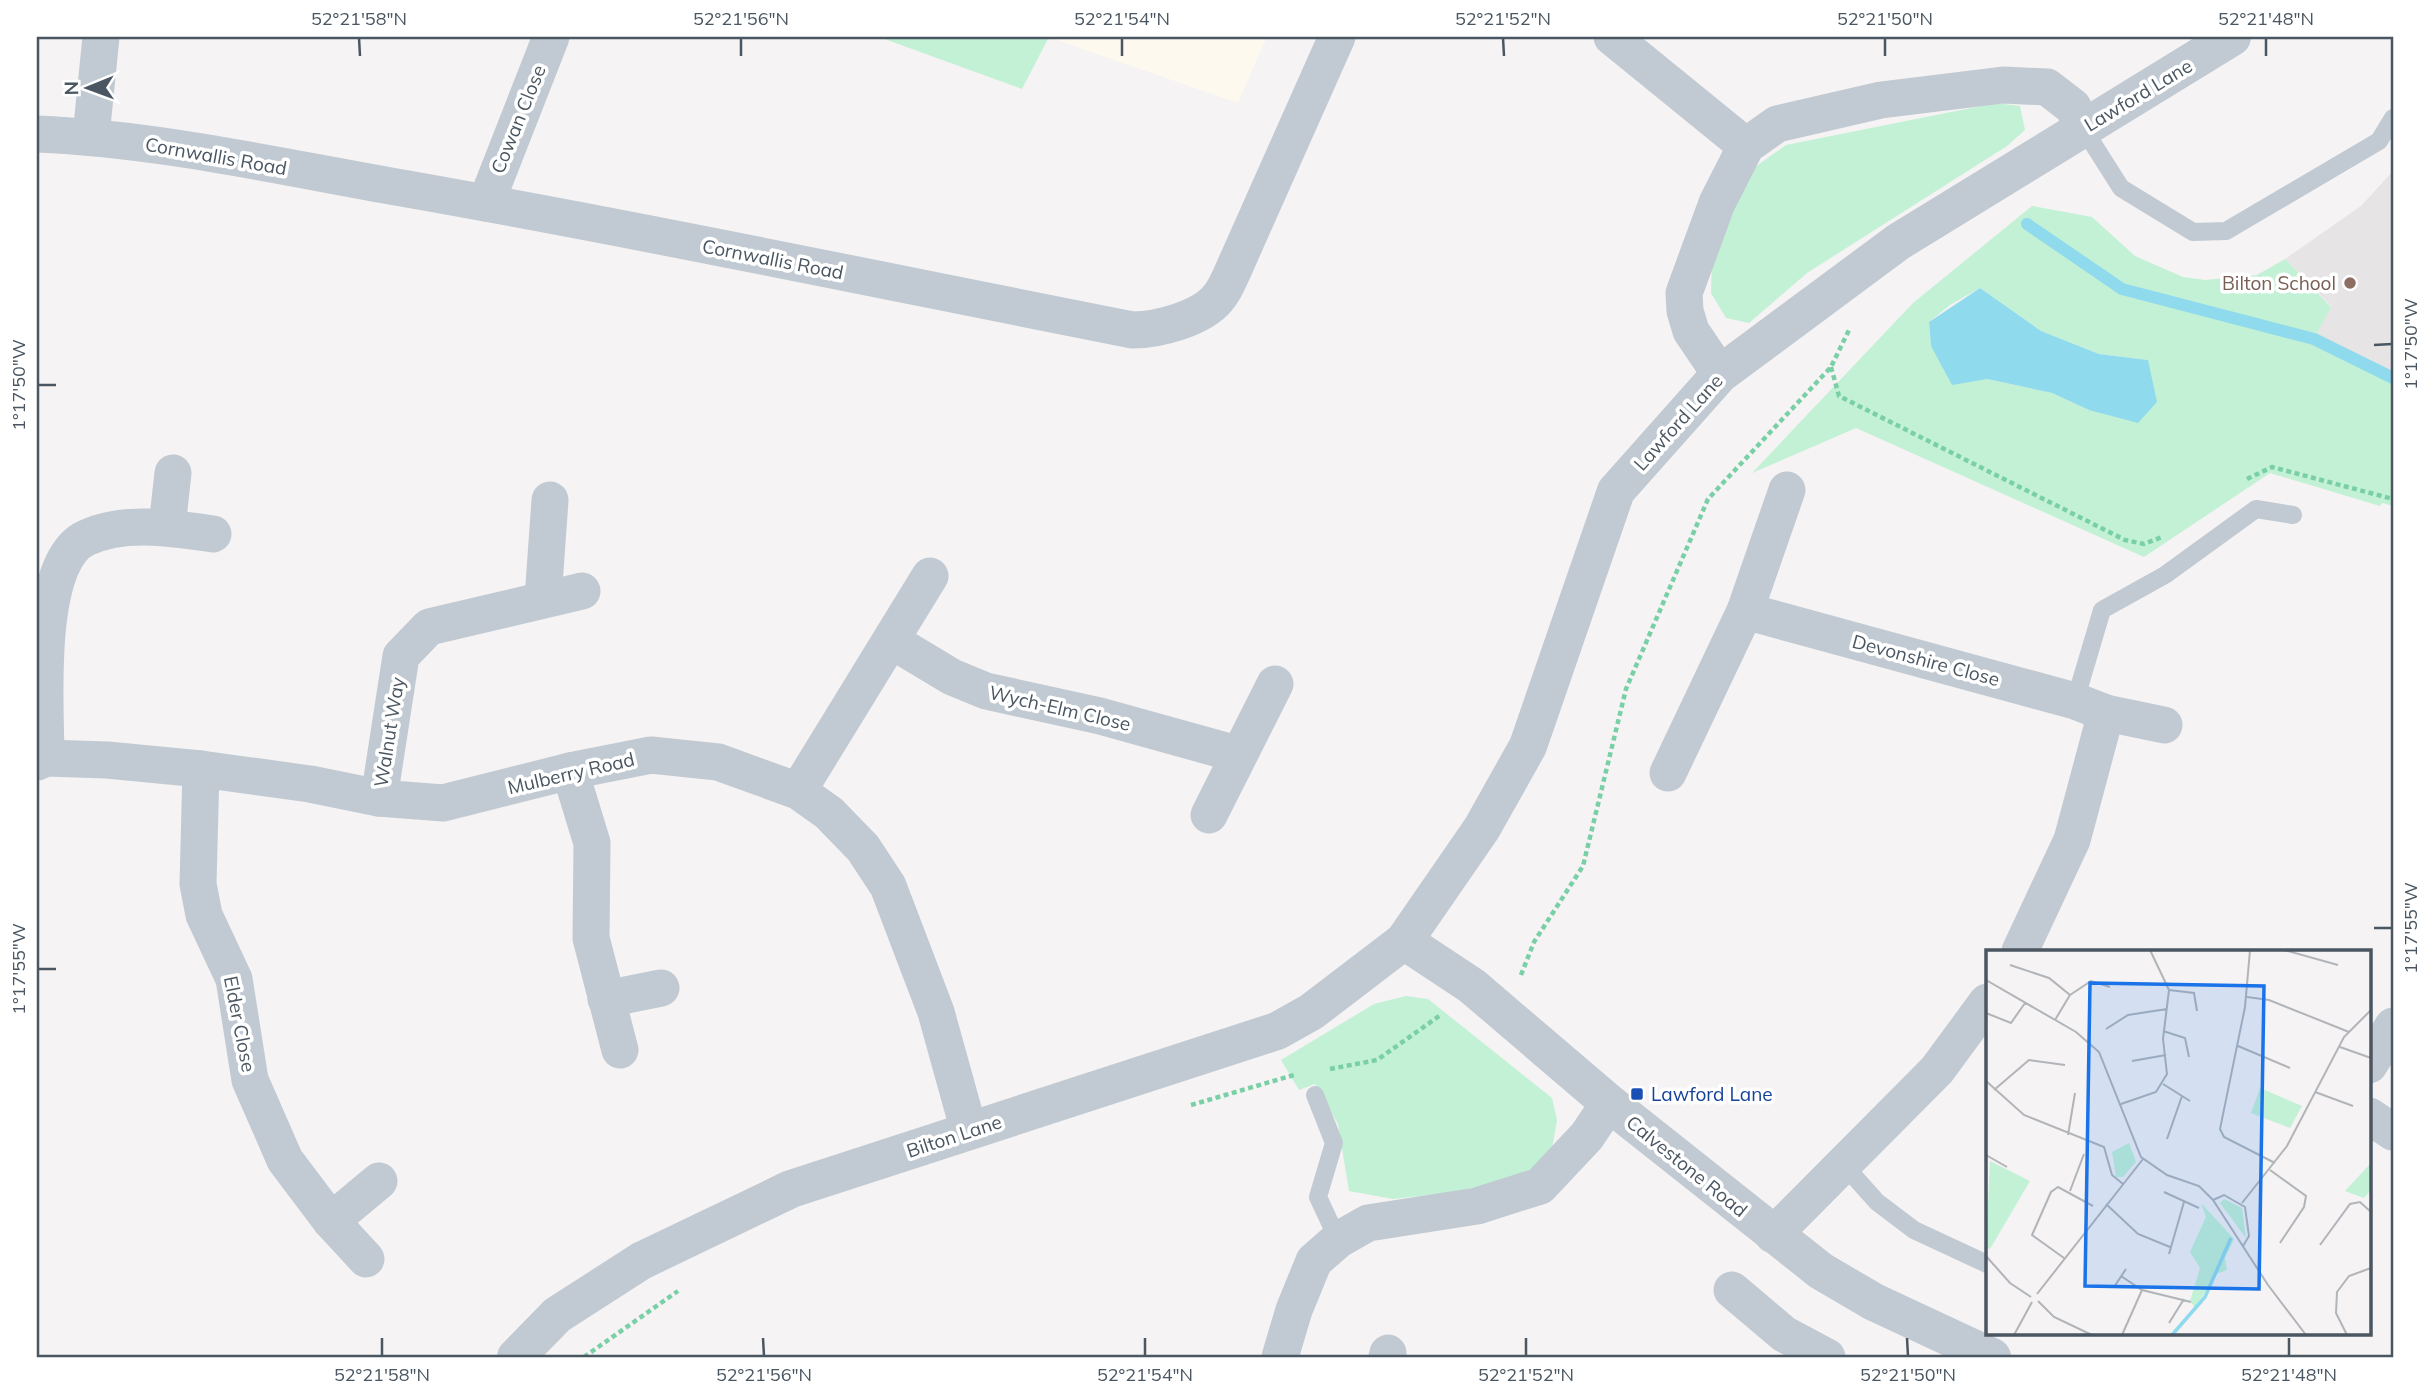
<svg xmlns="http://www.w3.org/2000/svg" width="2430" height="1394" viewBox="0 0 2430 1394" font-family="Mulish,sans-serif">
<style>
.commercial{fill:#fdf9ef}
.education{fill:#e6e4e5}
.green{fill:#c3f1d5;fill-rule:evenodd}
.water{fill:#90daee}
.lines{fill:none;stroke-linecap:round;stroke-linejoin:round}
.stream{stroke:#90daee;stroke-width:12}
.path{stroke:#7ad0a6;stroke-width:4.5;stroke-dasharray:5 3.5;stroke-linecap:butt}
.service{stroke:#c1cad2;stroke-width:18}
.minor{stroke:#c1cad2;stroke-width:37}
.tertiary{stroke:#c1cad2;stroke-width:38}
.ticks{fill:none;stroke:#4a5661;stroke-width:2.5}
.education-dot{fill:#8d6e63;stroke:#fff;stroke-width:2.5}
.transit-dot{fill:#1a4fb4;stroke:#fff;stroke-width:2.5}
.labels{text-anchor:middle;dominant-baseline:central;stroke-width:7;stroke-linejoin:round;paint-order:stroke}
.street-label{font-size:19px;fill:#4a5661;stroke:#fff}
.education-label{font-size:19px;fill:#785e54;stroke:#fff;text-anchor:end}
.transit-label{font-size:19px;fill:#164399;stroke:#fff;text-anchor:start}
.inset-river{fill:none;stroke:#90daee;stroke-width:3.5}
.inset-road{fill:none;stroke:#b1b4b9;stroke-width:2}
.view{fill:#1a73e8;fill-opacity:0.15;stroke:#1a73e8;stroke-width:3.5}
.inset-edge{fill:none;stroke:#4a5661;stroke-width:3.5}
.neatline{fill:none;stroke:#4a5661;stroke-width:2.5}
.ticks-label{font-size:18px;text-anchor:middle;fill:#4a5661}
</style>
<rect width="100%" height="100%" fill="#f5f3f3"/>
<polygon class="commercial" points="1048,37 1267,37 1238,103"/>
<polygon class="education" points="2393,171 2393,378 2314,339 2331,306 2285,259 2361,206"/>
<g class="green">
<polygon points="879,37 1049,37 1022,89"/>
<polygon points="1996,103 2020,106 2025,130 2007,146 1807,273 1749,323 1726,318 1711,293 1712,256 1748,172 1786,145"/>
<path d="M2032,206l60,11 43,39 48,21 22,3 52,-5 28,-16 46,48 -17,32 79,39v128l-11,-3 -2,3 -110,-33 -126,84 -288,-129 -104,45 161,-170zM1980,288l61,43 58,23 49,6 -59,50 -37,-17 -65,-14 -56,-33 -2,-24 21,-17z"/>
<polygon points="1406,996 1428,999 1552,1098 1557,1120 1551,1154 1517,1179 1447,1193 1393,1199 1349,1191 1338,1124 1315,1084 1299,1090 1281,1060 1374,1004"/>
</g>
<polygon class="water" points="1980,288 2041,331 2099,354 2148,360 2157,402 2138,423 2089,410 2052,393 1987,379 1952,385 1931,346 1929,322"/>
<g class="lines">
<polyline class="stream" points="2027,224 2122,289 2314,339 2393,378"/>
<g class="path">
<polyline points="1831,367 1839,396 2125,540 2144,544 2162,537"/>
<polyline points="2247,479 2272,467 2393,499"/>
<polyline points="1521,975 1534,942 1583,866 1626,689 1708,499 1831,367 1849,330"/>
<polyline points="1330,1069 1377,1060 1442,1014"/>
<polyline points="1191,1105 1294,1075"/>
<polyline points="584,1357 678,1291"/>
</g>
<g class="service">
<polyline points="2083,128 2121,188 2193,232 2226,231 2379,141 2393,118"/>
<polyline points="2075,701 2102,610 2165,575 2256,509 2293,515"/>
<polyline points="1315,1095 1334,1143 1318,1197 1338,1240"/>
<polyline points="1843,1164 1877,1202 1914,1230 1987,1264"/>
</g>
<g class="minor">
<polyline points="1612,37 1746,146"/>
<path d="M37,134c123,5 244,33 365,54 244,43 487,94 731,142 24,0 68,-11 85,-32 8,-9 13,-23 18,-34l101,-227"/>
<polyline points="91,136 101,37"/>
<polyline points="486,203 551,37"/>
<polyline points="1720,374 1691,331 1685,311 1684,293 1717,203 1746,146 1777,124 1881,100 2003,85 2047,87 2073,107 2083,128"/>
<polyline points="167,527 173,473"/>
<polyline points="543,599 550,500"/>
<polyline points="1745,611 2075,701 2106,713 2164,725"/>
<polyline points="892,641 952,677 986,691 1100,716 1237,754"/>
<path d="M46,758c0,-48 -12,-196 40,-220 38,-18 86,-10 127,-4"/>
<polyline points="37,762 46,758 107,760 201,769 310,784 379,798 443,803 570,771 651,755 718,762 798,791 829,813 863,848 888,886 936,1012 969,1131"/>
<polyline points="201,769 198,884 204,915 234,979 250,1080 285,1160 331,1221 366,1259"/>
<polyline points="570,771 592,843 591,938 620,1050"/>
<polyline points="1668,773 1745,611 1787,490"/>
<polyline points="798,791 930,576"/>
<polyline points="379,798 401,656 429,627 582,591"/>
<polyline points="1209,815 1275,684"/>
<polyline points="2020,951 2072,840 2106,713"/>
<polyline points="606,999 661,988"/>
<polyline points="2369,1065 2393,1026"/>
<polyline points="2369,1116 2393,1132"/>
<polyline points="331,1221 379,1181"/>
<polyline points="1773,1235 1937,1070 1987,1002"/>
<polyline points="1732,1290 1784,1334 1827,1357"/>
<polyline points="1280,1357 1294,1310 1314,1261 1338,1240 1368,1223 1477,1206 1540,1186 1587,1136 1609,1103"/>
<polyline points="1387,1357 1388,1353"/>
</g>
<g class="tertiary">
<polyline points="1404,941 1472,986 1609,1103 1821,1271 1874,1302 1992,1357"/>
<polyline points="516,1357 557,1315 641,1261 791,1189 1277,1031 1311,1012 1404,941 1482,828 1528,746 1616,491 1720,374 1898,242 2232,37"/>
</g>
</g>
<path class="ticks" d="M359,38l1,18M741,38v18M1122,38v18M1503,38l1,18M1885,38v18M2266,38v18M2374,345l18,-1M38,385h18M2374,928h18M38,969h18M382,1338v18M763,1338l1,18M1145,1338v18M1526,1338v18M1907,1338l1,18M2289,1338v18"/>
<circle class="education-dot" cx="2350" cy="283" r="7"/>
<rect class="transit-dot" x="1630" y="1087" width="14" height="14" rx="3.5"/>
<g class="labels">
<g class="street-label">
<text transform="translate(2138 95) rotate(-31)">Lawford Lane</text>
<text transform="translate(518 119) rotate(-68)">Cowan Close</text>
<text transform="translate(216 156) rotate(10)">Cornwallis Road</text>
<text transform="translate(773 259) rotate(11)">Cornwallis Road</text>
<text transform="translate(1678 422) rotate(-48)">Lawford Lane</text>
<text transform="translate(1926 660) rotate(15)">Devonshire Close</text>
<text transform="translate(1060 708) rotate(13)">Wych-Elm Close</text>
<text transform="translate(389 732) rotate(-81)">Walnut Way</text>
<text transform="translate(571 773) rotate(-13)">Mulberry Road</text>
<text transform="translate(240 1024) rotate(79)">Elder Close</text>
<text transform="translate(954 1136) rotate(-18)">Bilton Lane</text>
<text transform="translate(1687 1166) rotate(39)">Calvestone Road</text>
</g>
<g class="education-label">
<text x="2336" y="283">Bilton School</text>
</g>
<g class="transit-label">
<text x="1651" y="1094">Lawford Lane</text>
</g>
</g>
<g transform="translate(1986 950)">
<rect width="385" height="385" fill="#f5f3f3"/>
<path d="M274,138l42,18 -12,22 -39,-15zM143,193l7,19 -13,15h-7l-4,-25zM4,211l40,20 -40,68 -4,-1zM385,213v27l-7,8 -19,-7zM238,249l18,9 4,30 -26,-35zM215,253l33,36 -9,19 2,12 -11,4 -21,34 -5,-7 10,-33 -10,-16 16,-35z" fill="#c3f1d5"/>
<path class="inset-river" d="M186,385l33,-38 26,-59"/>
<path class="inset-road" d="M264,0l-5,57 -25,122 4,8 51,26M298,0l54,15M24,15l39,13 21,17 -15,25M0,30l90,52 23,20 42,105 26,18 32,11 14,14 55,85 38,50M183,40l25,3 3,18M84,45l21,-14 19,6M261,47l22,3 80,32M0,63l25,10 14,-20M120,79l22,-14 39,-6M177,81l22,7 4,19M252,96l52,22M354,97l31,11M146,111l34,-6M0,131l38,34 80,32 8,28 11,9M177,134l27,17M8,140l35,-30 36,5M329,142l38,14M135,154l35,-12 11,-18 -4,-35 6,-49 -19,-40M82,185l7,-42M181,189l15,-43M0,205l21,12M284,220l36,26 -2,11 -24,36M84,241l14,-37M178,242l35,16M227,250l11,-5 21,12 4,29 -6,10M256,253l45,-57 57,-109 27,-27M120,254l32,30 32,13M334,295l30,-41 10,-2 11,10M183,304l15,-52M0,306l24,27 21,14M78,308l-32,-23 19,-43 7,-5 35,19M135,326l21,14 49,12M128,337l12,-18M51,344l106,-135M52,351l16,16 38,18M183,373l15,-24M28,385l18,-33M136,385l20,-45M361,385l-11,-22 1,-21 12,-16 22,-8"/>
<path class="view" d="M104,33l174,3 -5,303 -174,-3z"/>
<rect width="385" height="385" class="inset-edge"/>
</g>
<rect width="2430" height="1394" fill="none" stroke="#ffffff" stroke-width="77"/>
<g transform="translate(88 88) rotate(269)" stroke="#ffffff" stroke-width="5" paint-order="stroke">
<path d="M0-5L12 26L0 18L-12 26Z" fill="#4a5661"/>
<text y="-10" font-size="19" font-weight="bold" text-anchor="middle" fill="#4a5661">N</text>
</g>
<rect x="38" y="38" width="2354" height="1318" class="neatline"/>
<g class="ticks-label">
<text x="359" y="25">52°21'58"N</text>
<text x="741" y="25">52°21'56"N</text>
<text x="1122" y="25">52°21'54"N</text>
<text x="1503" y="25">52°21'52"N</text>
<text x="1885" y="25">52°21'50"N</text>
<text x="2266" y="25">52°21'48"N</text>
<text transform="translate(2411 344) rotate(-90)" y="6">1°17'50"W</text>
<text transform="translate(19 385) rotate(-90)" y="6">1°17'50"W</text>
<text transform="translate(2411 928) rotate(-90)" y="6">1°17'55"W</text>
<text transform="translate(19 969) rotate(-90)" y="6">1°17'55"W</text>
<text x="382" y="1381">52°21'58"N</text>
<text x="764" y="1381">52°21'56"N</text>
<text x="1145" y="1381">52°21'54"N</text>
<text x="1526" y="1381">52°21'52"N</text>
<text x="1908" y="1381">52°21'50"N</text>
<text x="2289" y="1381">52°21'48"N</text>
</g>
</svg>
